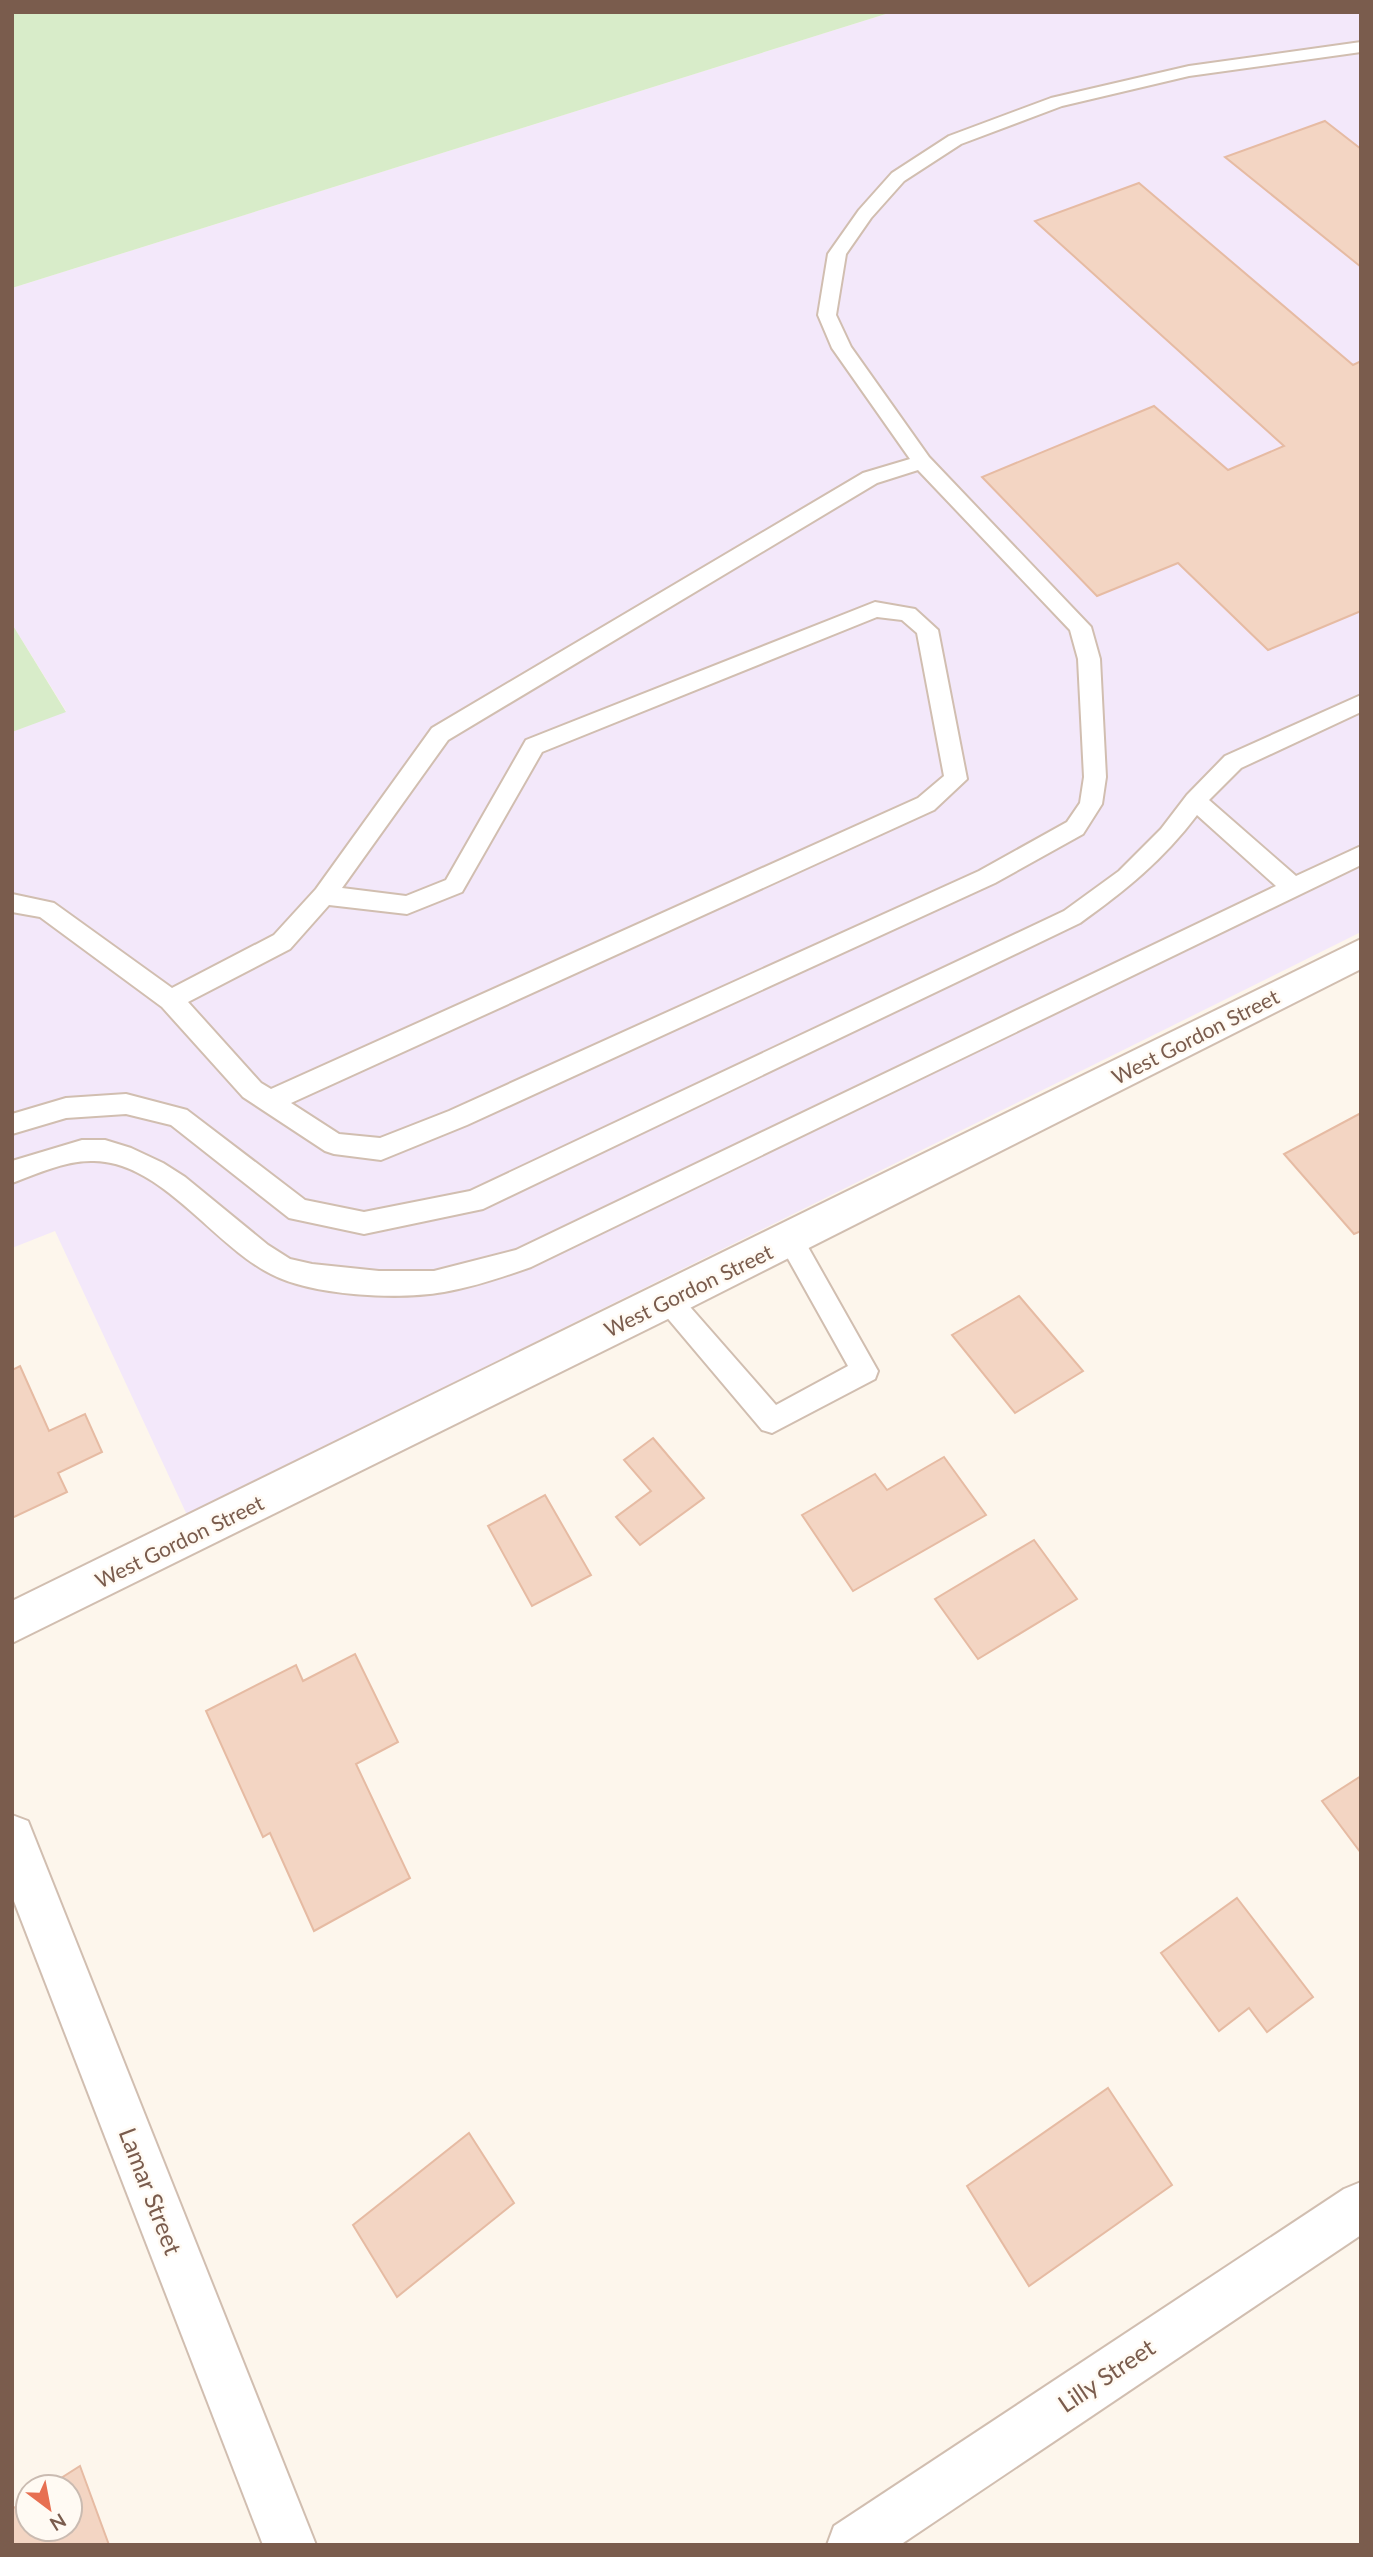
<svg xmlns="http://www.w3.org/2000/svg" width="1373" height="2557" viewBox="0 0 1373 2557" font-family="Lato,sans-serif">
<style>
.education{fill:#f3e8fa}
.green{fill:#d8ecc9}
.building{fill:#f3d5c3;stroke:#e6bba3;stroke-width:2}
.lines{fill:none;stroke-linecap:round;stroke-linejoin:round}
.service-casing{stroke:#d1beb0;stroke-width:4}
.minor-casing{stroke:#d1beb0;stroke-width:4}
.tertiary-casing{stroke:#d1beb0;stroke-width:4}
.service{fill:#fff;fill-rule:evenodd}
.minor{fill:#fff;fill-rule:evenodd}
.tertiary{fill:#fff;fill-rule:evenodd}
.labels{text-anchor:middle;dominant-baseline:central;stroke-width:5;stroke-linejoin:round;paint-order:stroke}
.street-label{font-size:21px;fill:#7a5c4d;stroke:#fffaf3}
.near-street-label{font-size:24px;fill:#7a5c4d;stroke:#fffaf3}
</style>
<rect width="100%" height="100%" fill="#fdf6ec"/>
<polygon class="education" points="892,12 1361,12 1361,932 187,1515 55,1231 12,1248 12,732 66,711 12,624 12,288"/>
<g class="green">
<polygon points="12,12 892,12 12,288"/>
<polygon points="12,624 66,712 12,732"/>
</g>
<g class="building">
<polygon points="1325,121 1361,149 1361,267 1225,157"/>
<polygon points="1139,183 1353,365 1361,361 1361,611 1268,650 1178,563 1097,596 982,477 1154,406 1228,470 1284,446 1035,221"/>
<polygon points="1361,1113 1361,1231 1354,1234 1284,1154"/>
<polygon points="1019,1296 1083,1371 1015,1413 952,1335"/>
<polygon points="20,1366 49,1431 85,1414 102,1452 58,1473 67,1492 12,1518 12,1370"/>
<polygon points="653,1438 704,1498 640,1545 616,1517 651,1491 624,1460"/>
<polygon points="944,1457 986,1515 853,1591 802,1515 875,1474 887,1490"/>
<polygon points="545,1495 591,1575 532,1606 488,1526"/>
<polygon points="1034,1540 1077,1599 978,1659 935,1599"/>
<polygon points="355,1654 398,1742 356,1764 410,1878 314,1931 270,1833 263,1837 206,1711 296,1665 303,1681"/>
<polygon points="1361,1776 1361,1853 1322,1801"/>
<polygon points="1237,1898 1313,1997 1267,2032 1249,2008 1219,2031 1161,1953"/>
<polygon points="1108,2088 1172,2185 1029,2286 967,2186"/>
<polygon points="469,2133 514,2203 397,2297 353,2225"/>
<polygon points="80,2466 109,2545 12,2545 12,2509 28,2499 28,2529 70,2529 70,2487 47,2487"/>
</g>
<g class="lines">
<g class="service-casing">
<g id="service">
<path d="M1361,42v10l-172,24 -127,30 -101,38 -57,37 -33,37 -25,36 -10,61 15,32 78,110 162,170 9,32 6,118 -4,27 -19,30 -88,49 -528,242 -86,35 -47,-6 -9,-3 -82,-54 -81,-90 -122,-90 -28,-5v-18l42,9 118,85 102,-53 42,-46 116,-161 431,-255 47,-14 -78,-111 -14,-33 10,-61 31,-44 33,-37 57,-37 102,-38 138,-32zM918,470l152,160 8,29 6,118 -4,26 -13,19 -88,49 -530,240 -69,27 -41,-4 -48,-31 643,-293 33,-31 -29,-149 -23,-21 -40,-7 -349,138 -80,140 -40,16 -64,-8 106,-148 429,-257zM877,617l25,3 15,13 27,143 -26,22 -647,291 -10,-6 -73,-81 102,-53 39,-44 78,9 55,-22 80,-140z"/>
<path d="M1361,695v17l-120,56 -32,32 87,76 65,-30v19l-830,402c-28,10 -57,20 -87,25 -46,8 -131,4 -173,-18 -58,-29 -109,-112 -177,-113 -28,-1 -55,12 -82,22v-22l70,-21h23l26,8 32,15 22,14 83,68 22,14 22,5 67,7h55l82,-21 760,-364 -79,-71c-34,45 -71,75 -117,108l-597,286 -119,25 -75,-16 -118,-93 -45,-11 -60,4 -54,16v-20l54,-16 60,-4 61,16 118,90 59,12 106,-21 594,-280 55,-40 42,-42 26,-34 38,-39z"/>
<polygon points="790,1228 799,1231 878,1371 875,1379 772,1433 762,1430 659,1308 655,1300 659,1292 668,1288 677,1292 776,1405 848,1366 777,1239 781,1231"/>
</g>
</g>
<g class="minor-casing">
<g id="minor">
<polygon points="12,1815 28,1821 316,2545 263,2545 12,1896"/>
<polygon points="1361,2182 1361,2235 900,2545 827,2545 834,2526 1344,2189"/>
</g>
</g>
<g class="tertiary-casing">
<polygon id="tertiary" points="1361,939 1361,969 682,1312 12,1643 12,1601"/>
</g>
<use href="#service" class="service"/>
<use href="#minor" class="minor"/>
<use href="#tertiary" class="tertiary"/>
</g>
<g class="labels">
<g class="street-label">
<text transform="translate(1195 1036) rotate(-27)">West Gordon Street</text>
<text transform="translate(688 1290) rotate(-26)">West Gordon Street</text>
<text transform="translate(179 1541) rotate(-26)">West Gordon Street</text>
</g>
<g class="near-street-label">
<text transform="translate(151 2191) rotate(69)">Lamar Street</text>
<text transform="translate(1106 2375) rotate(-34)">Lilly Street</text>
</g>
</g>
<rect width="1373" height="2557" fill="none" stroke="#7a5c4d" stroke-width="28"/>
<g transform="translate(49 2508) rotate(148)"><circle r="33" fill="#fffaf3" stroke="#cabbb1" stroke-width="2"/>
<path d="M0-5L12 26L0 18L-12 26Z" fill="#e76f51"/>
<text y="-10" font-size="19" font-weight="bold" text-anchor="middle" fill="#7a5c4d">N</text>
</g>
</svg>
